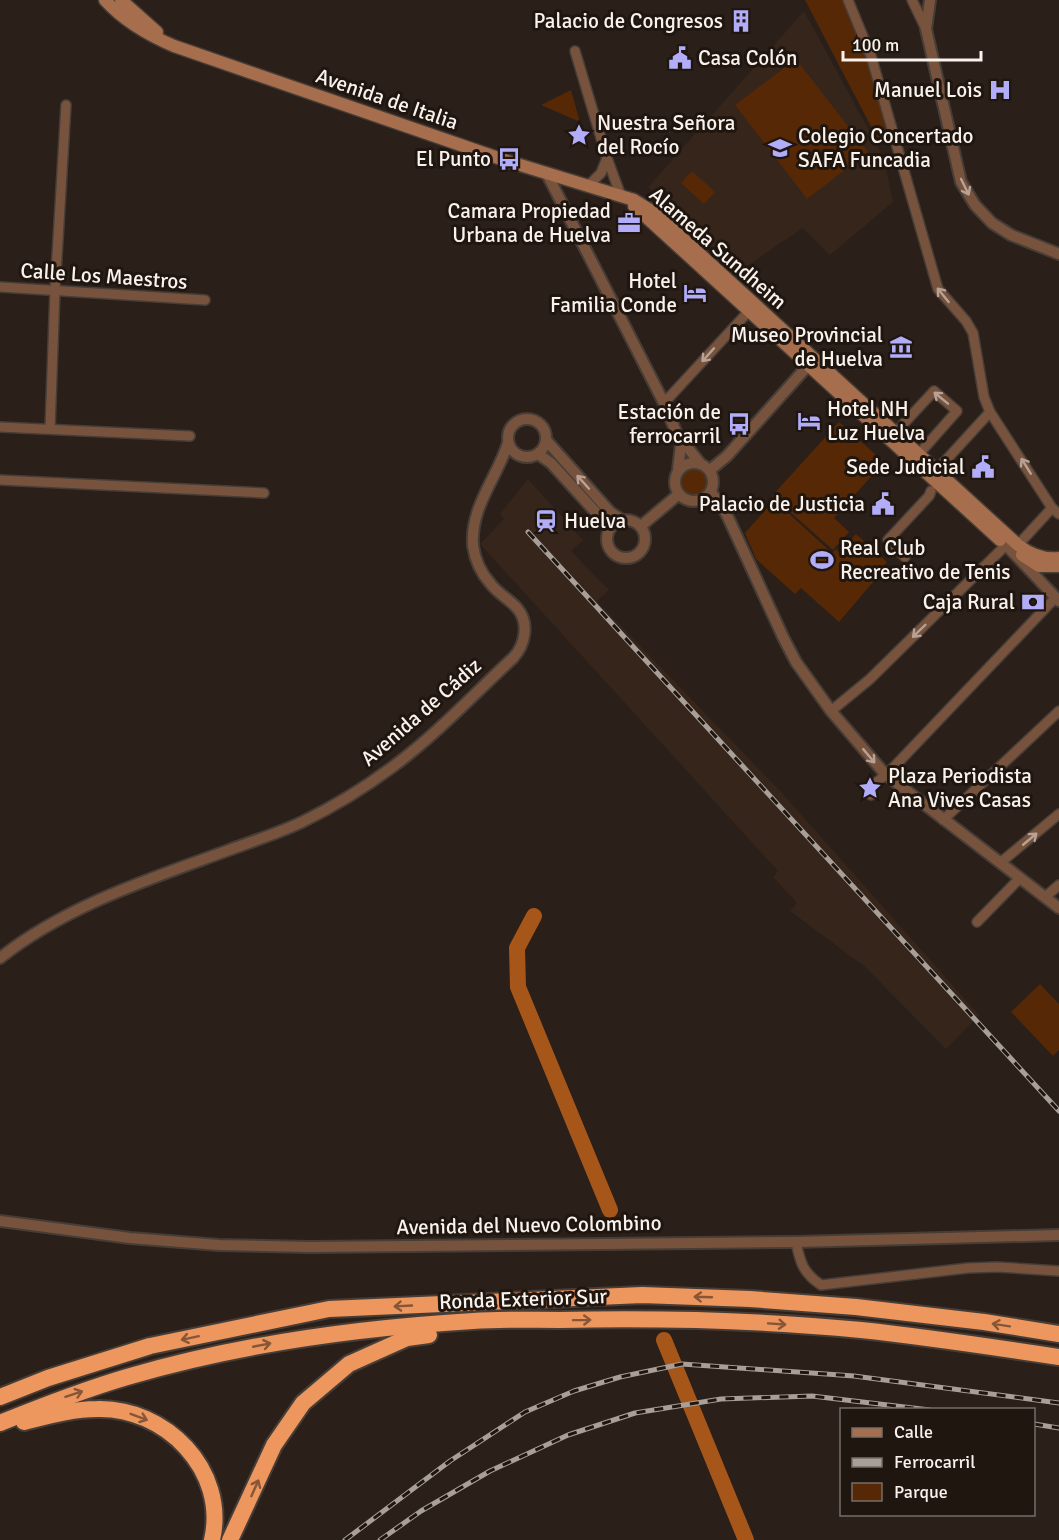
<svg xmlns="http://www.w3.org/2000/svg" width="1059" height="1540" viewBox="0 0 1059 1540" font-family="Signika,sans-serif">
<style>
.built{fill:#36251b}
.green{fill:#562806}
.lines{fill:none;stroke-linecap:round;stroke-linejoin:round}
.river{stroke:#a75619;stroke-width:16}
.minor-casing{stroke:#473d37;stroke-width:12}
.tertiary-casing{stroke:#473d37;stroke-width:14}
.secondary-casing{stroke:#473d37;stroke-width:15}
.motorway-casing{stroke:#473d37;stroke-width:20}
.minor{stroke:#77533e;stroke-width:9}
.tertiary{stroke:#77533e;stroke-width:10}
.secondary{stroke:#a66e4c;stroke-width:12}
.motorway{stroke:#ed965e;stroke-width:16}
.rail-casing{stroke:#a89f99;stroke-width:5}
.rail{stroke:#201610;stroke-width:3;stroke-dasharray:9;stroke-linecap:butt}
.oneway{stroke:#b8a296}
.oneway2{stroke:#865637}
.labels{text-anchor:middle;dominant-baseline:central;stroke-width:6;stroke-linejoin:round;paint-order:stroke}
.poi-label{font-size:21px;fill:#faf2ed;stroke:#201610;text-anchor:end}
.street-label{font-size:21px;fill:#faf2ed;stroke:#201610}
</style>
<rect width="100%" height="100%" fill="#2a1f19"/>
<g class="built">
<polygon points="804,11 884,158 893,202 830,255 803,228 738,272 648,187"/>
<polygon points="528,479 583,540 571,551 609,590 597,601 782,793 979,1015 946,1049 865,967 790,911 797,903 773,877 778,871 480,544 504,519 500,514"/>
</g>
<g class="green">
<polygon points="805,0 843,0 865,53 891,146 876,136"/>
<polygon points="796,59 868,152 807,199 735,105"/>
<polygon points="571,90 580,122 541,105"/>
<polygon points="692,171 715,192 704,204 681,183"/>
<polygon points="839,422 884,462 834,518 849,532 833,550 772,496"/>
<circle cx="695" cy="482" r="13"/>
<polygon points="774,500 832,553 836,549 839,552 856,534 887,562 872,579 873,582 839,622 801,588 795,594 756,559 745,533"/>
<polygon points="1040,984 1059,1004 1059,1050 1053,1056 1011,1012"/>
</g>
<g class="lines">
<g class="river">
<polyline points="534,916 517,948 518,987 610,1210"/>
<polyline points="664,1340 746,1540"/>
</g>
<g class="minor-casing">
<g id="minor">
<polyline points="848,0 871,56 938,289 966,321 973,333 984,397 990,412 1052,508 1059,514"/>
<polyline points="912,0 926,29"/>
<polyline points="575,51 607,158 621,196"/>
<polyline points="589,185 601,173 607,158"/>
<polyline points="0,287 205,300"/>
<polyline points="664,403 748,312"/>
<polyline points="0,427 190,436"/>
<polyline points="50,429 55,290 66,105"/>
<polyline points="895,433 934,391 957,411 918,455"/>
<polyline points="936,471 990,412"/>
<polyline points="0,480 264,493"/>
<polyline points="1018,545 1052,508"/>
<polyline points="905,557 888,540 929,496 931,491"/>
<polyline points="831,711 870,679 1006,545"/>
<polyline points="871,795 871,787 891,770 1056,597"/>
<polyline points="943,820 1059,711"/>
<polyline points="1000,863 1059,814"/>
<polyline points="1045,897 1059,885"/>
<polyline points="977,922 1020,878"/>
<path d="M796,1242c4,20 7,31 25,43l147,-17 29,-1 62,4"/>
</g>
</g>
<g class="tertiary-casing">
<g id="tertiary">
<polyline points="930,0 926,29 961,182 975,205 992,223 1011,235 1059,254"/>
<polyline points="547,174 664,403 681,444 678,470"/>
<circle cx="527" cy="438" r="19"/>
<polyline points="546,440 610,512 622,520"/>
<polyline points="681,444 688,448 700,463"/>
<polyline points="538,454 551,463 610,528"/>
<circle cx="694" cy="482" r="19"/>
<polyline points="710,470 727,456 812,361"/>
<polyline points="711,492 726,513 784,639 796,662 831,711 885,774 1059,908"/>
<circle cx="626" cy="539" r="19"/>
<polyline points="641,526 679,494"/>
<polyline points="1006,545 1059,601"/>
<path d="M0,958c67,-53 150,-79 229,-108 24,-9 50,-17 73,-28 31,-15 62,-34 89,-54 44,-32 82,-73 122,-110 12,-13 17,-35 4,-50 -8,-9 -20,-15 -27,-25 -9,-10 -15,-24 -17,-37 -3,-39 24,-68 35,-103"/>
<polyline points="0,1221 130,1238 219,1245 310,1247 796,1242 1059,1235"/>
</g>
</g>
<g class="secondary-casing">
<g id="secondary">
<path d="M105,0c19,21 43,35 69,46l333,115 127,39 21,13 363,332c12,9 25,15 41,13"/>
<polyline points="121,0 157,32"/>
<polyline points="634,206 1000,540"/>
<polyline points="1022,555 1039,566 1059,566"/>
</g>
</g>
<g class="motorway-casing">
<g id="motorway">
<polyline points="0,1397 48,1378 150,1346 329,1309 642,1295 750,1299 856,1307 984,1322 1059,1334"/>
<path d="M24,1422c24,-6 48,-13 73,-13 68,-2 131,61 115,131"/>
<path d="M0,1423c42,-17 83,-33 127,-46 112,-33 229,-49 346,-56 28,-2 57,-1 86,-1 101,-2 202,0 302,10 66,7 132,17 198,27"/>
<polyline points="230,1540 274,1445 303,1403 349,1364 407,1338 429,1335"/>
</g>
</g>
<use href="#minor" class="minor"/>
<use href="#tertiary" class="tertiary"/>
<use href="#secondary" class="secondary"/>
<use href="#motorway" class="motorway"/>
<g class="rail-casing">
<g id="rail">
<polyline points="528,532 1059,1111"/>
<polyline points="1034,1424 1059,1428"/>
<polyline points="345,1540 450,1461 525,1412 574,1391 620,1377 682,1364 854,1376 1059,1403"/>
<polyline points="380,1540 421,1511 490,1471 568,1435 635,1413 721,1399 812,1396 930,1410"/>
</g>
</g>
<use href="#rail" class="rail"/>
</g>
<defs><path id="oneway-shaft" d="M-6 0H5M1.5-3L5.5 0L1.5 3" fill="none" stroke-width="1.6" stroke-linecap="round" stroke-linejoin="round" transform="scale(1.5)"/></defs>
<g class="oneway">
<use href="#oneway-shaft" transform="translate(965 187) rotate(64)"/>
<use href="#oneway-shaft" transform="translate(943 295) rotate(-129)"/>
<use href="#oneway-shaft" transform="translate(708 355) rotate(132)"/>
<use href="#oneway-shaft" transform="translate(941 398) rotate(-141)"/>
<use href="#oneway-shaft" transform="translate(1026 466) rotate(-122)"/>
<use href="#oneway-shaft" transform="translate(583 482) rotate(-132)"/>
<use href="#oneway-shaft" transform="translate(919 631) rotate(136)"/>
<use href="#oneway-shaft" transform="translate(869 756) rotate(50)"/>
<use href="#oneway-shaft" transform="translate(1030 839) rotate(-40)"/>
</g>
<g class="oneway2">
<use href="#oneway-shaft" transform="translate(703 1297) rotate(-178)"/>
<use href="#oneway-shaft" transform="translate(403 1306) rotate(177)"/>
<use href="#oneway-shaft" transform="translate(582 1320) rotate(-1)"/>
<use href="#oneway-shaft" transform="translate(777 1324) rotate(4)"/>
<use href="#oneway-shaft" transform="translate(1001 1325) rotate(-171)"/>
<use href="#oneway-shaft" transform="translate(190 1338) rotate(168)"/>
<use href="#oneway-shaft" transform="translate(262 1345) rotate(-11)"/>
<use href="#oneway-shaft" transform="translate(74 1394) rotate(-18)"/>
<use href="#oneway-shaft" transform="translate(139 1417) rotate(21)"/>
<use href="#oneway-shaft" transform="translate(255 1488) rotate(-66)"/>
</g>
<defs>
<g id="building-bare" transform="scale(1.8)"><path d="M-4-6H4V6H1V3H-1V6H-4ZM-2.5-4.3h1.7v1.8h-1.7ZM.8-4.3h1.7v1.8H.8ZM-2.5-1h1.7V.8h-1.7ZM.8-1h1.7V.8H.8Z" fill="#b2adf9" stroke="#201610" stroke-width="2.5" paint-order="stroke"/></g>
<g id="civic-bare" transform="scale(1.8)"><path d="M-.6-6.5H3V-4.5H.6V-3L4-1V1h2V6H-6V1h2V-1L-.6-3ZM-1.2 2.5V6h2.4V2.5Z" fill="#b2adf9" stroke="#201610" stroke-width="2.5" paint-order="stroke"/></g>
<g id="hospital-bare" transform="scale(1.8)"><path d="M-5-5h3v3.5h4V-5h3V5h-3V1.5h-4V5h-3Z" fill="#b2adf9" stroke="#201610" stroke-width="2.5" paint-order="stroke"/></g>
<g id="sight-bare" transform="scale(1.8)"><path d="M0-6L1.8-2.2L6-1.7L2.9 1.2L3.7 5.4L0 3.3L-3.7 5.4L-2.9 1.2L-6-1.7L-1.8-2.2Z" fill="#b2adf9" stroke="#201610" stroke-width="2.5" paint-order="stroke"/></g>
<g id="school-bare" transform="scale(1.8)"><path d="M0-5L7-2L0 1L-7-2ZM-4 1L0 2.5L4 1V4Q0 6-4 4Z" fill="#b2adf9" stroke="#201610" stroke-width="2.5" paint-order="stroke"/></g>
<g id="bus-bare" transform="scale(1.8)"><path d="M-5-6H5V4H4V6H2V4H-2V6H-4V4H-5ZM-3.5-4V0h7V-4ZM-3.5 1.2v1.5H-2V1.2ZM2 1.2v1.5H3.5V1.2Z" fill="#b2adf9" stroke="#201610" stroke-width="2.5" paint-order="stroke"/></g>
<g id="office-bare" transform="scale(1.8)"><path d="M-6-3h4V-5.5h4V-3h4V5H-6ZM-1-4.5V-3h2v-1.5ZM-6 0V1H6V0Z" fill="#b2adf9" stroke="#201610" stroke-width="2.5" paint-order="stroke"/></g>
<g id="hotel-bare" transform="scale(1.8)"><path d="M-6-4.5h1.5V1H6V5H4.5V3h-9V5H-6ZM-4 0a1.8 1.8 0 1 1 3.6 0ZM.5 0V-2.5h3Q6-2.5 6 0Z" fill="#b2adf9" stroke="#201610" stroke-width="2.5" paint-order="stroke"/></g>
<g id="museum-bare" transform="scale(1.8)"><path d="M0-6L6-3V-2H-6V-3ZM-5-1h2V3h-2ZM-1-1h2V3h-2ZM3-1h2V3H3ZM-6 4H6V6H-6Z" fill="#b2adf9" stroke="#201610" stroke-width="2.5" paint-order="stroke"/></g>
<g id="station-bare" transform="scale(1.8)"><path d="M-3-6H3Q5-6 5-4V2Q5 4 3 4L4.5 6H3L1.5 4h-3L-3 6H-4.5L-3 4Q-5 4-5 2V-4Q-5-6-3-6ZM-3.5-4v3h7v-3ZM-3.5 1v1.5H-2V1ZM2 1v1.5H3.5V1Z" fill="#b2adf9" stroke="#201610" stroke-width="2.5" paint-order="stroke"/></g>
<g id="stadium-bare" transform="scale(1.8)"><path d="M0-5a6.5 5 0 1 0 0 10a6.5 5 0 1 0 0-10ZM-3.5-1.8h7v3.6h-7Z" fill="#b2adf9" stroke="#201610" stroke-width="2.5" paint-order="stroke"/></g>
<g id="bank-bare" transform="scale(1.8)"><path d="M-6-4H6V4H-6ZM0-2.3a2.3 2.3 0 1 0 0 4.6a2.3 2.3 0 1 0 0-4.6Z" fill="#b2adf9" stroke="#201610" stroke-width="2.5" paint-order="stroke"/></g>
</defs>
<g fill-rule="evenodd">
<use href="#building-bare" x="741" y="21"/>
<use href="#civic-bare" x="680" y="58"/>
<use href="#hospital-bare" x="1000" y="90"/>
<use href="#sight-bare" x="579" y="135"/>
<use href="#school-bare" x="780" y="148"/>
<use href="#bus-bare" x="509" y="159"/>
<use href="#office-bare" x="629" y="223"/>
<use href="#hotel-bare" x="695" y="293"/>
<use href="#museum-bare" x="901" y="347"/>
<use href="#hotel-bare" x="809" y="421"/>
<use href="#bus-bare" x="739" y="424"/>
<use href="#civic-bare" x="983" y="467"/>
<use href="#civic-bare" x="883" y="504"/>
<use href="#station-bare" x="546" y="521"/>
<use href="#stadium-bare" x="822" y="560"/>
<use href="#bank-bare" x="1033" y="602"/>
<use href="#sight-bare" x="870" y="788"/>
</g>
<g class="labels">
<g class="poi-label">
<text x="723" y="21">Palacio de Congresos</text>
<text x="698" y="58" text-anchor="start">Casa Colón</text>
<text x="982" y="90">Manuel Lois</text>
<text x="597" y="123" text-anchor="start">Nuestra Señora<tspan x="597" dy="24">del Rocío</tspan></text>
<text x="798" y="136" text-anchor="start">Colegio Concertado<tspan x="798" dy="24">SAFA Funcadia</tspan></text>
<text x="491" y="159">El Punto</text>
<text x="611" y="211">Camara Propiedad<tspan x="611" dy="24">Urbana de Huelva</tspan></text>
<text x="677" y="281">Hotel<tspan x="677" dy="24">Familia Conde</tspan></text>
<text x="883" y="335">Museo Provincial<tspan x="883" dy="24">de Huelva</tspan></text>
<text x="827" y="409" text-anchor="start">Hotel NH<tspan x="827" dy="24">Luz Huelva</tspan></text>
<text x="721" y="412">Estación de<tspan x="721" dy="24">ferrocarril</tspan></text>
<text x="965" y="467">Sede Judicial</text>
<text x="865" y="504">Palacio de Justicia</text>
<text x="564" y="521" text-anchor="start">Huelva</text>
<text x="840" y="548" text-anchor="start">Real Club<tspan x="840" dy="24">Recreativo de Tenis</tspan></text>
<text x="1015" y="602">Caja Rural</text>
<text x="888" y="776" text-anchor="start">Plaza Periodista<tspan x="888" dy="24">Ana Vives Casas</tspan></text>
</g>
<g class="street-label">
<text transform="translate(387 99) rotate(19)">Avenida de Italia</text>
<text transform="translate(718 248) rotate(41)">Alameda Sundheim</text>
<text transform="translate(104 276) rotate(4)">Calle Los Maestros</text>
<text transform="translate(421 712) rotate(-41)">Avenida de Cádiz</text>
<text transform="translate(529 1225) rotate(-1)">Avenida del Nuevo Colombino</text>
<text transform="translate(523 1299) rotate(-2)">Ronda Exterior Sur</text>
</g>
</g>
<rect x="840" y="1408" width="195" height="108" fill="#201610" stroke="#776e68" stroke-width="1.5"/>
<rect x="852" y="1428" width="30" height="9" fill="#a66e4c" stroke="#776e68" stroke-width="1.5"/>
<text x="894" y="1438" font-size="18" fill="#faf2ed">Calle</text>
<rect x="852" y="1458" width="30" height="9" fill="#a89f99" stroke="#776e68" stroke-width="1.5"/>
<text x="894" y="1468" font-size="18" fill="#faf2ed">Ferrocarril</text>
<rect x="852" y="1483" width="30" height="18" fill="#562806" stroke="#776e68" stroke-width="1.5"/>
<text x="894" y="1498" font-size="18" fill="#faf2ed">Parque</text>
<path d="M843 51v9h138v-9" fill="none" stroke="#faf2ed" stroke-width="3"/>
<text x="852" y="51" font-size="18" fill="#faf2ed" stroke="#201610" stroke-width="4.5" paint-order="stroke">100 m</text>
</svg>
